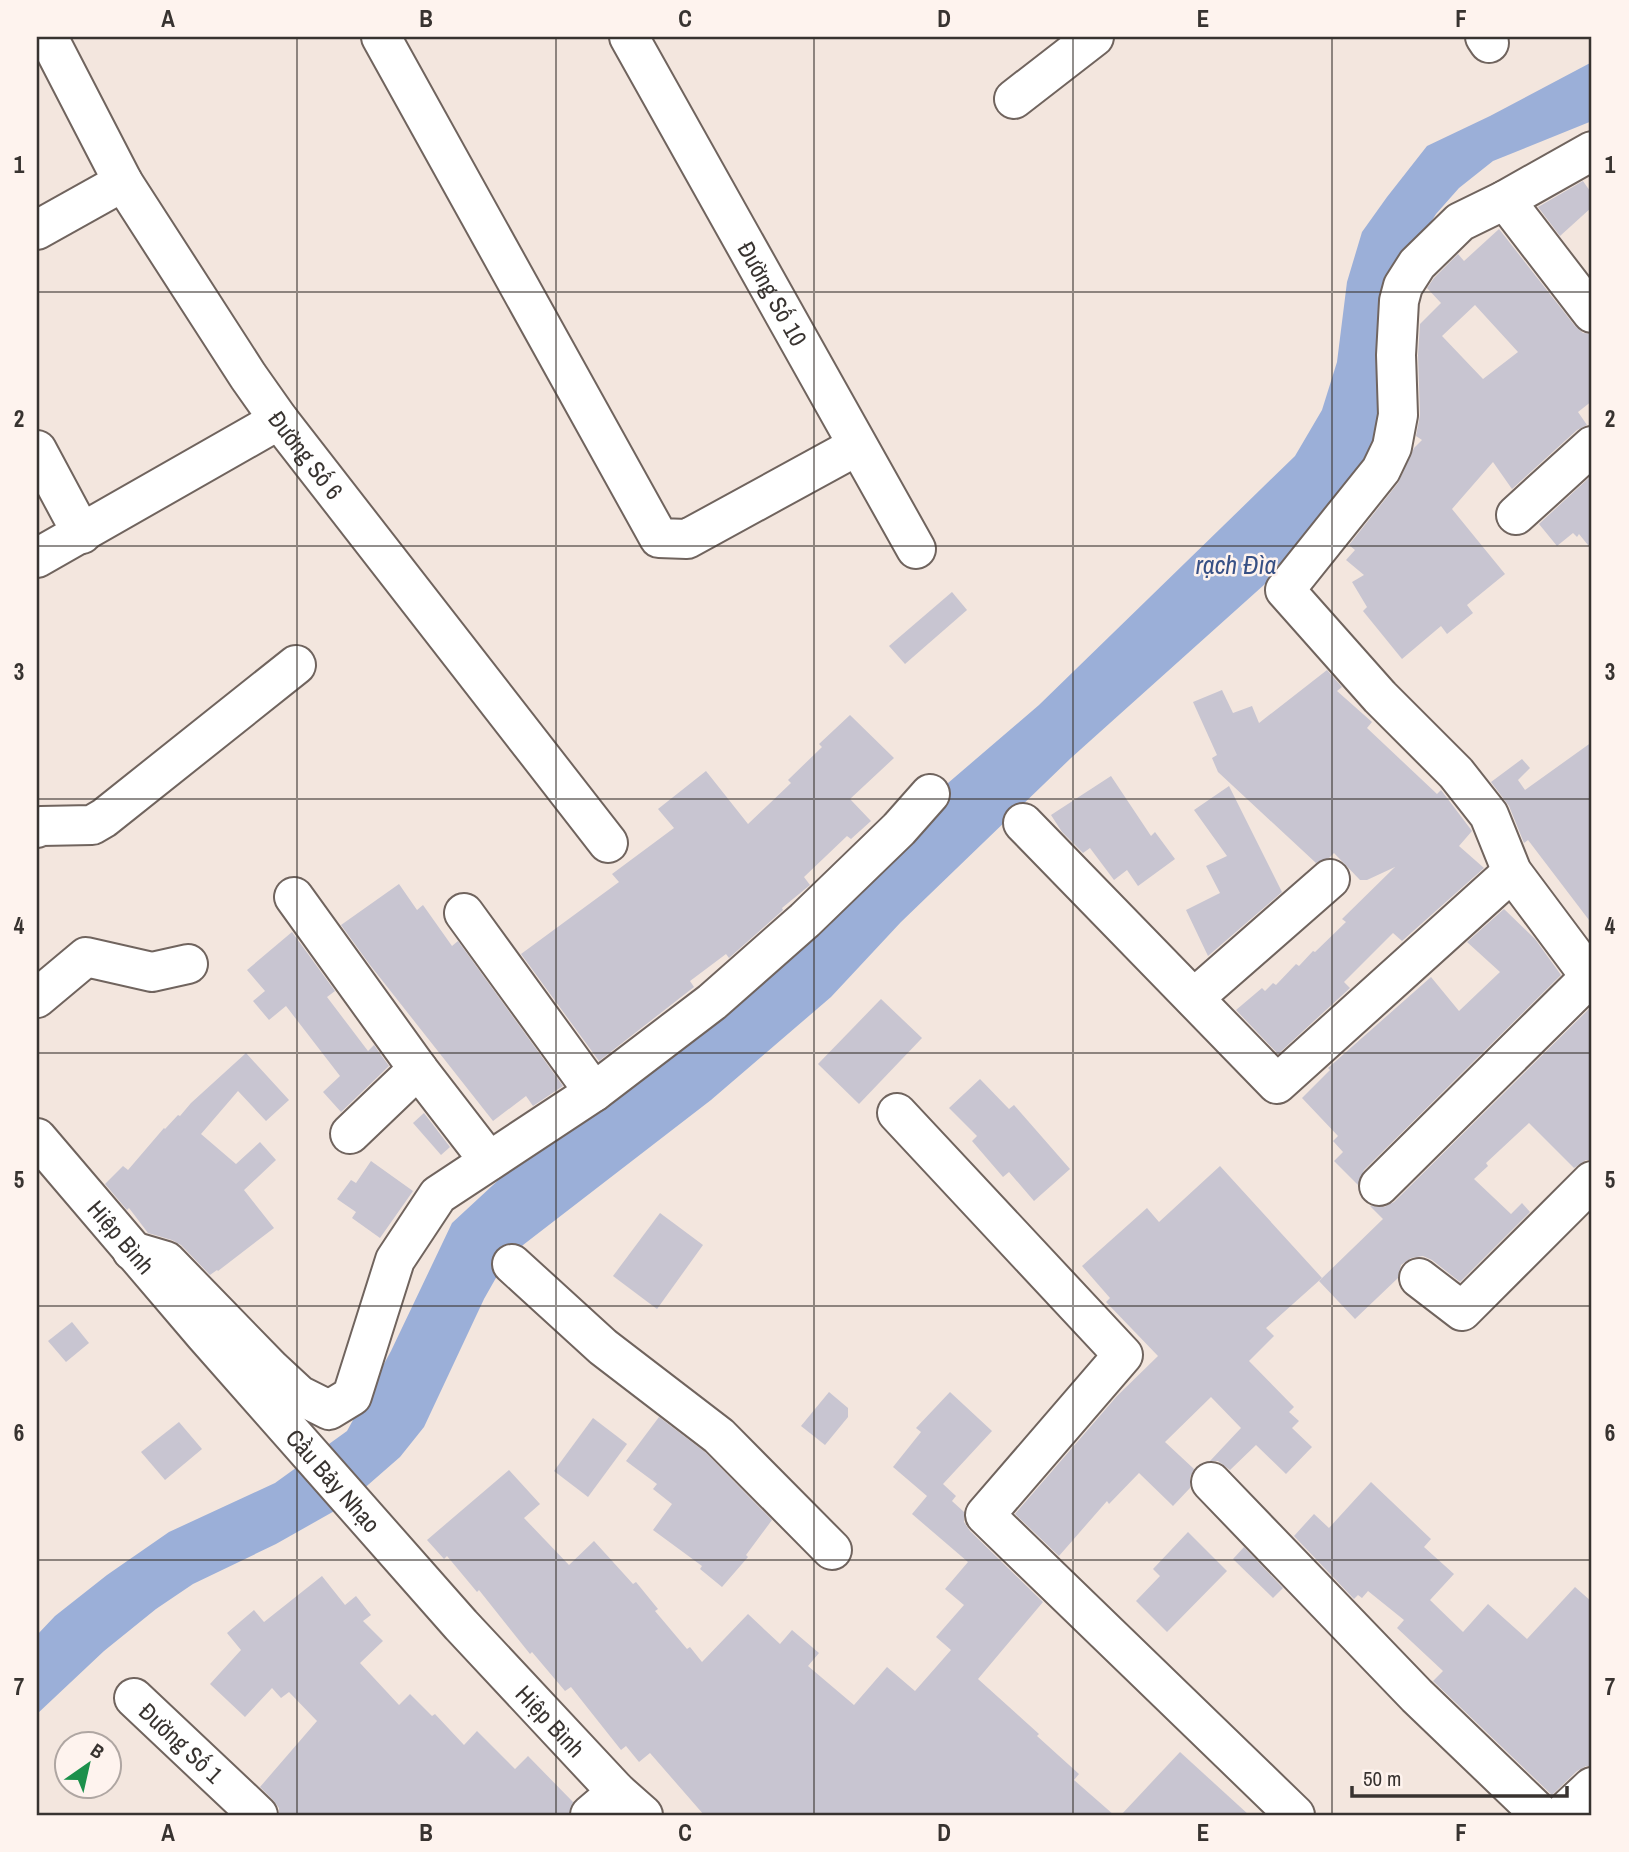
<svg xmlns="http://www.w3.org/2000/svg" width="1629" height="1852" viewBox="0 0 1629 1852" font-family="'Archivo Narrow',sans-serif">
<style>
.water{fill:#9bafd8}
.building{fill:#c8c5d1;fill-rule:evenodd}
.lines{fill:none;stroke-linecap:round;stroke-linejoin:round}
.minor-casing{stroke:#70645e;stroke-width:42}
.major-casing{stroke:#70645e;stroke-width:42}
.minor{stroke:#fff;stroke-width:38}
.major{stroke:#fff;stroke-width:38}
.grid{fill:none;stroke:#383330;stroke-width:2;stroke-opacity:0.55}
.labels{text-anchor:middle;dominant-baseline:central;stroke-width:5;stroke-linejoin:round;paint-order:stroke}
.street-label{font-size:24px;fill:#383330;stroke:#fef3ee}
.water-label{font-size:26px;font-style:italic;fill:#375085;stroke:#fef3ee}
.neatline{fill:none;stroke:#383330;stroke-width:2.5}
.grid-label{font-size:23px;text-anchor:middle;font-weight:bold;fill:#383330}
</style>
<rect width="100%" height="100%" fill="#f3e6de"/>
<polygon class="water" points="1592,62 1592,121 1493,161 1459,188 1436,214 1412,253 1376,445 1318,528 1265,584 1071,758 901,922 831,997 711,1100 523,1245 501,1269 484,1299 424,1427 400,1457 345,1505 276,1544 193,1584 156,1609 104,1651 37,1714 37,1635 55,1616 107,1575 169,1532 275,1483 347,1431 391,1351 452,1223 506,1173 848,883 948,783 1039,705 1295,456 1322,410 1337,362 1347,282 1362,232 1387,197 1427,146 1490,116"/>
<g class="building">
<polygon points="1583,181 1592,194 1592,207 1560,236 1538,207"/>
<path d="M1499,229l76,97 8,7 9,1v67l-14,11 9,13 -10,5 -65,59 -19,-27 -41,47 53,65 -38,31 6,8 -26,21 -6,-8 -39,33 -39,-48 4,-4 -15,-25 12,-7 -18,-15 9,-10 -6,-5 49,-62 16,-35 8,-8 -6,-4 4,-21 -2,-60 2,-31 21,-21 -14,-15 7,-10 24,-24 6,7zM1475,305l43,47 -35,27 -41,-43z"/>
<polygon points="1592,475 1592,550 1579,534 1577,537 1573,533 1557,546 1539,524"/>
<polygon points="952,592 967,610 905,664 889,646"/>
<polygon points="1327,670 1342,687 1337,691 1372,722 1367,728 1437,794 1441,790 1472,831 1459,846 1484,868 1402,941 1393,933 1344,982 1350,988 1278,1054 1236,1010 1262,988 1265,991 1273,983 1276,985 1296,964 1299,966 1313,951 1315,952 1346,922 1342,919 1395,867 1367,880 1360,880 1334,853 1329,858 1316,863 1218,772 1212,758 1217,755 1193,702 1222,690 1233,713 1252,706 1259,723"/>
<polygon points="850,715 894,758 850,799 871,821 851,839 847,836 804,877 810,885 782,908 783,910 729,958 726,954 690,981 694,987 599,1061 521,954 619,882 612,874 674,828 658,809 706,771 748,824 791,783 788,780 822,747 819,744"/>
<polygon points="1592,742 1592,924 1528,840 1524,843 1509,806 1491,782 1522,759 1530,768 1518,780 1525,790"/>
<polygon points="1111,776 1151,836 1155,832 1175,859 1138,886 1127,870 1114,880 1090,848 1083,853 1062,832 1051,815"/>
<polygon points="1229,786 1282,892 1208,956 1186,910 1220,893 1206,866 1227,856 1194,810"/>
<polygon points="399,884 417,910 423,905 452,946 458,941 563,1086 533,1106 526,1096 493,1121 370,965 341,925"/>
<polygon points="1504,909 1535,939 1561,975 1364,1170 1358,1185 1334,1161 1343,1152 1333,1141 1338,1136 1302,1098 1330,1070 1328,1068 1431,977 1459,1011 1500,972 1467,942"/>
<polygon points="292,932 335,991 327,997 368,1051 374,1045 389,1066 341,1112 323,1092 340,1076 286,1006 269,1020 253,1001 265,991 247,970"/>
<polygon points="881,999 922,1038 859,1104 818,1064"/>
<polygon points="1592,1006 1592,1160 1586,1160 1574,1168 1529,1123 1486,1163 1488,1166 1474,1179 1511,1214 1522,1203 1530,1212 1460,1282 1432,1260 1423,1256 1411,1258 1401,1265 1398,1278 1355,1319 1319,1281 1383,1219 1370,1206 1384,1207 1394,1202"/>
<polygon points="246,1053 289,1100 266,1121 238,1091 201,1134 236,1164 260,1142 276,1160 244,1190 274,1228 218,1271 217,1270 210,1275 181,1245 172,1240 148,1233 129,1208 127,1210 105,1184 123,1166 128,1170 164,1128 165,1129 178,1115 180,1116 191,1103"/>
<polygon points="980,1079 1009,1109 1014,1105 1070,1169 1034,1201 1009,1172 1003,1177 972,1141 977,1136 949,1108"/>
<polygon points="424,1113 450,1147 441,1155 413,1123"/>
<polygon points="371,1161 413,1191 380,1238 352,1218 356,1212 337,1199 351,1180 356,1183"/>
<polygon points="1220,1166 1322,1278 1266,1328 1274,1336 1249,1361 1294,1407 1289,1412 1299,1421 1292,1428 1312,1447 1286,1474 1256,1445 1230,1470 1218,1461 1210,1461 1241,1428 1211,1397 1165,1442 1194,1469 1190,1477 1190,1488 1173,1506 1139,1473 1109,1504 1107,1501 1059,1556 1015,1514 1117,1396 1158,1356 1106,1302 1110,1298 1082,1266 1147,1208 1159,1222"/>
<polygon points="660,1213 703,1245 657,1309 613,1276"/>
<polygon points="72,1322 89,1343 66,1362 48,1341"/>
<polygon points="829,1392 848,1408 848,1417 825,1445 801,1426"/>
<polygon points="950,1392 992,1431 943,1484 956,1496 952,1501 964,1512 964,1522 970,1531 1043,1602 978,1679 1039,1734 1037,1736 1079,1774 1074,1780 1114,1815 704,1815 650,1753 639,1762 626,1746 621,1750 571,1687 565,1691 532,1652 530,1654 479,1590 477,1592 447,1556 444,1559 427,1540 509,1470 540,1504 524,1518 569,1565 594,1541 633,1584 636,1582 658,1609 655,1611 687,1649 690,1647 702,1662 748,1614 780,1644 792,1630 819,1653 808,1666 854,1705 887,1667 915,1691 951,1650 936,1637 964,1605 945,1589 968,1562 912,1514 927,1496 893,1467 921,1432 916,1428"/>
<polygon points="659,1417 705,1452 772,1520 746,1555 748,1557 722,1587 700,1569 702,1566 653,1530 672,1504 653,1489 657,1484 626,1461"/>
<polygon points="593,1418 627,1444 588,1497 554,1471"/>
<polygon points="179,1422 202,1449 165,1480 141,1452"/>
<polygon points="1371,1482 1431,1539 1424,1547 1454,1574 1430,1600 1463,1632 1488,1604 1527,1639 1575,1587 1592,1602 1592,1766 1586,1766 1577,1771 1552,1795 1433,1681 1443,1671 1397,1628 1404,1620 1368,1591 1362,1598 1358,1595 1354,1599 1294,1536 1314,1514 1329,1528"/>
<polygon points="1188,1532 1227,1571 1167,1632 1136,1601 1160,1576 1153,1569"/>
<polygon points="1244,1547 1283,1588 1273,1598 1233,1559"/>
<polygon points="322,1576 345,1605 356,1596 371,1615 363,1621 383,1641 360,1663 399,1705 410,1694 432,1716 435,1714 464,1745 477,1731 515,1769 528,1756 573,1802 569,1815 279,1815 279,1808 273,1800 260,1787 317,1721 289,1692 281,1698 272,1688 245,1717 210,1684 241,1650 227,1633 254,1610 264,1622"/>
<polygon points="1180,1752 1249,1815 1121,1815"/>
</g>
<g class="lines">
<g class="minor-casing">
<g id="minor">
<path id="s1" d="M48,37l75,145 125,194 31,44 329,423"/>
<polyline points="381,37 659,538 687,539 857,446"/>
<path id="s2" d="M629,37l287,512"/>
<polyline points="1485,37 1489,43"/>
<polyline points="1014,99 1094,37"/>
<polyline points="1592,151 1505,200 1460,222 1417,264 1403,286 1399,301 1396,355 1398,415 1392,447 1381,470 1285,590 1380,697 1456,773 1489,815 1512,872 1592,979"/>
<polyline points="1505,200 1592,313"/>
<polyline points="37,230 123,182"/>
<polyline points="37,450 82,534"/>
<polyline points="1516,515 1592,446"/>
<polyline points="37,558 279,420"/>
<polyline points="1023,823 1277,1084 1512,872"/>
<polyline points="37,828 41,826 92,825 104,818 296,665"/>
<polyline points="294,897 418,1069 489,1161"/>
<polyline points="464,913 594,1092"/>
<polyline points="37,998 86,957 152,972 188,964"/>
<polyline points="1194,998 1330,879"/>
<polyline points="897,1113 1123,1355 985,1515 1295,1815"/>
<polyline points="350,1134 418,1069"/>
<polyline points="1379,1186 1590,977"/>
<polyline points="132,1251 166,1261 271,1369 299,1395 329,1410 352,1396 395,1260 438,1195 594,1092 712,1002 805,920 899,829 930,794"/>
<polyline points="512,1264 603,1347 719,1436 832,1550"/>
<polyline points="1419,1278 1462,1311 1592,1181"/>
<polyline points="1211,1482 1417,1696 1541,1815"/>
<path id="s3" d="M134,1698l124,117"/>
<polyline points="590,1815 617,1792"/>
<polyline points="1562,1815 1592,1787"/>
</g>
</g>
<g class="major-casing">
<g id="major">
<path id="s4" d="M37,1138l168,197 256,290 156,167 26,23"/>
</g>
</g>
<use href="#minor" class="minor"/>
<use href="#major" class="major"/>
</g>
<path class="grid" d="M297,37v1778M556,37v1778M814,37v1778M1073,37v1778M1332,37v1778M37,292h1555M37,546h1555M37,799h1555M37,1053h1555M37,1306h1555M37,1560h1555"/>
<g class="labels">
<g class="street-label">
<text stroke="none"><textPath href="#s2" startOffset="294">Đường Số 10</textPath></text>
<text stroke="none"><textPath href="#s1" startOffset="492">Đường Số 6</textPath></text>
<text stroke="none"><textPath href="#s4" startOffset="130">Hiệp Bình</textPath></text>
<text stroke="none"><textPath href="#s4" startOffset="453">Cầu Bảy Nhạo</textPath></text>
<text stroke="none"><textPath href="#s4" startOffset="777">Hiệp Bình</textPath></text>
<text stroke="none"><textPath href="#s3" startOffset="65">Đường Số 1</textPath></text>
</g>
<g class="water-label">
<text x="1236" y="564">rạch Đìa</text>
</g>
</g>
<rect width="1629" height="1852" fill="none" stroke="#fef3ee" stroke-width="77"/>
<g transform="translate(88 1765) rotate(34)"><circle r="33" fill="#fef3ee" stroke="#afa6a2" stroke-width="2"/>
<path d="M0-5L12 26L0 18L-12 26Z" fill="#1c904b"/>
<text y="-10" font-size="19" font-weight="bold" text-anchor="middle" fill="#383330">B</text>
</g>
<path d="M1352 1786v10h215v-10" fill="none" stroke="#383330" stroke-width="3.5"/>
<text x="1363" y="1786" font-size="21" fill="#383330" stroke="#fef3ee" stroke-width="5" paint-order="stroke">50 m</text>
<rect x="38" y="38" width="1552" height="1776" class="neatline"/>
<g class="grid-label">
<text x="168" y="27">A</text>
<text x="426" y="27">B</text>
<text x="685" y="27">C</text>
<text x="944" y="27">D</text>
<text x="1203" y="27">E</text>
<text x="1461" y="27">F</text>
<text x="19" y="173">1</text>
<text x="1610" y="173">1</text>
<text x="19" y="427">2</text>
<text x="1610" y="427">2</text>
<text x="19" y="680">3</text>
<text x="1610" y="680">3</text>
<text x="19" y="934">4</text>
<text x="1610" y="934">4</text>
<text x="19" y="1188">5</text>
<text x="1610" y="1188">5</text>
<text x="19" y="1441">6</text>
<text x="1610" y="1441">6</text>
<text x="19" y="1695">7</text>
<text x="1610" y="1695">7</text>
<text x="168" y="1841">A</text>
<text x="426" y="1841">B</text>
<text x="685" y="1841">C</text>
<text x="944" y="1841">D</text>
<text x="1203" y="1841">E</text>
<text x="1461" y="1841">F</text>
</g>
</svg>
